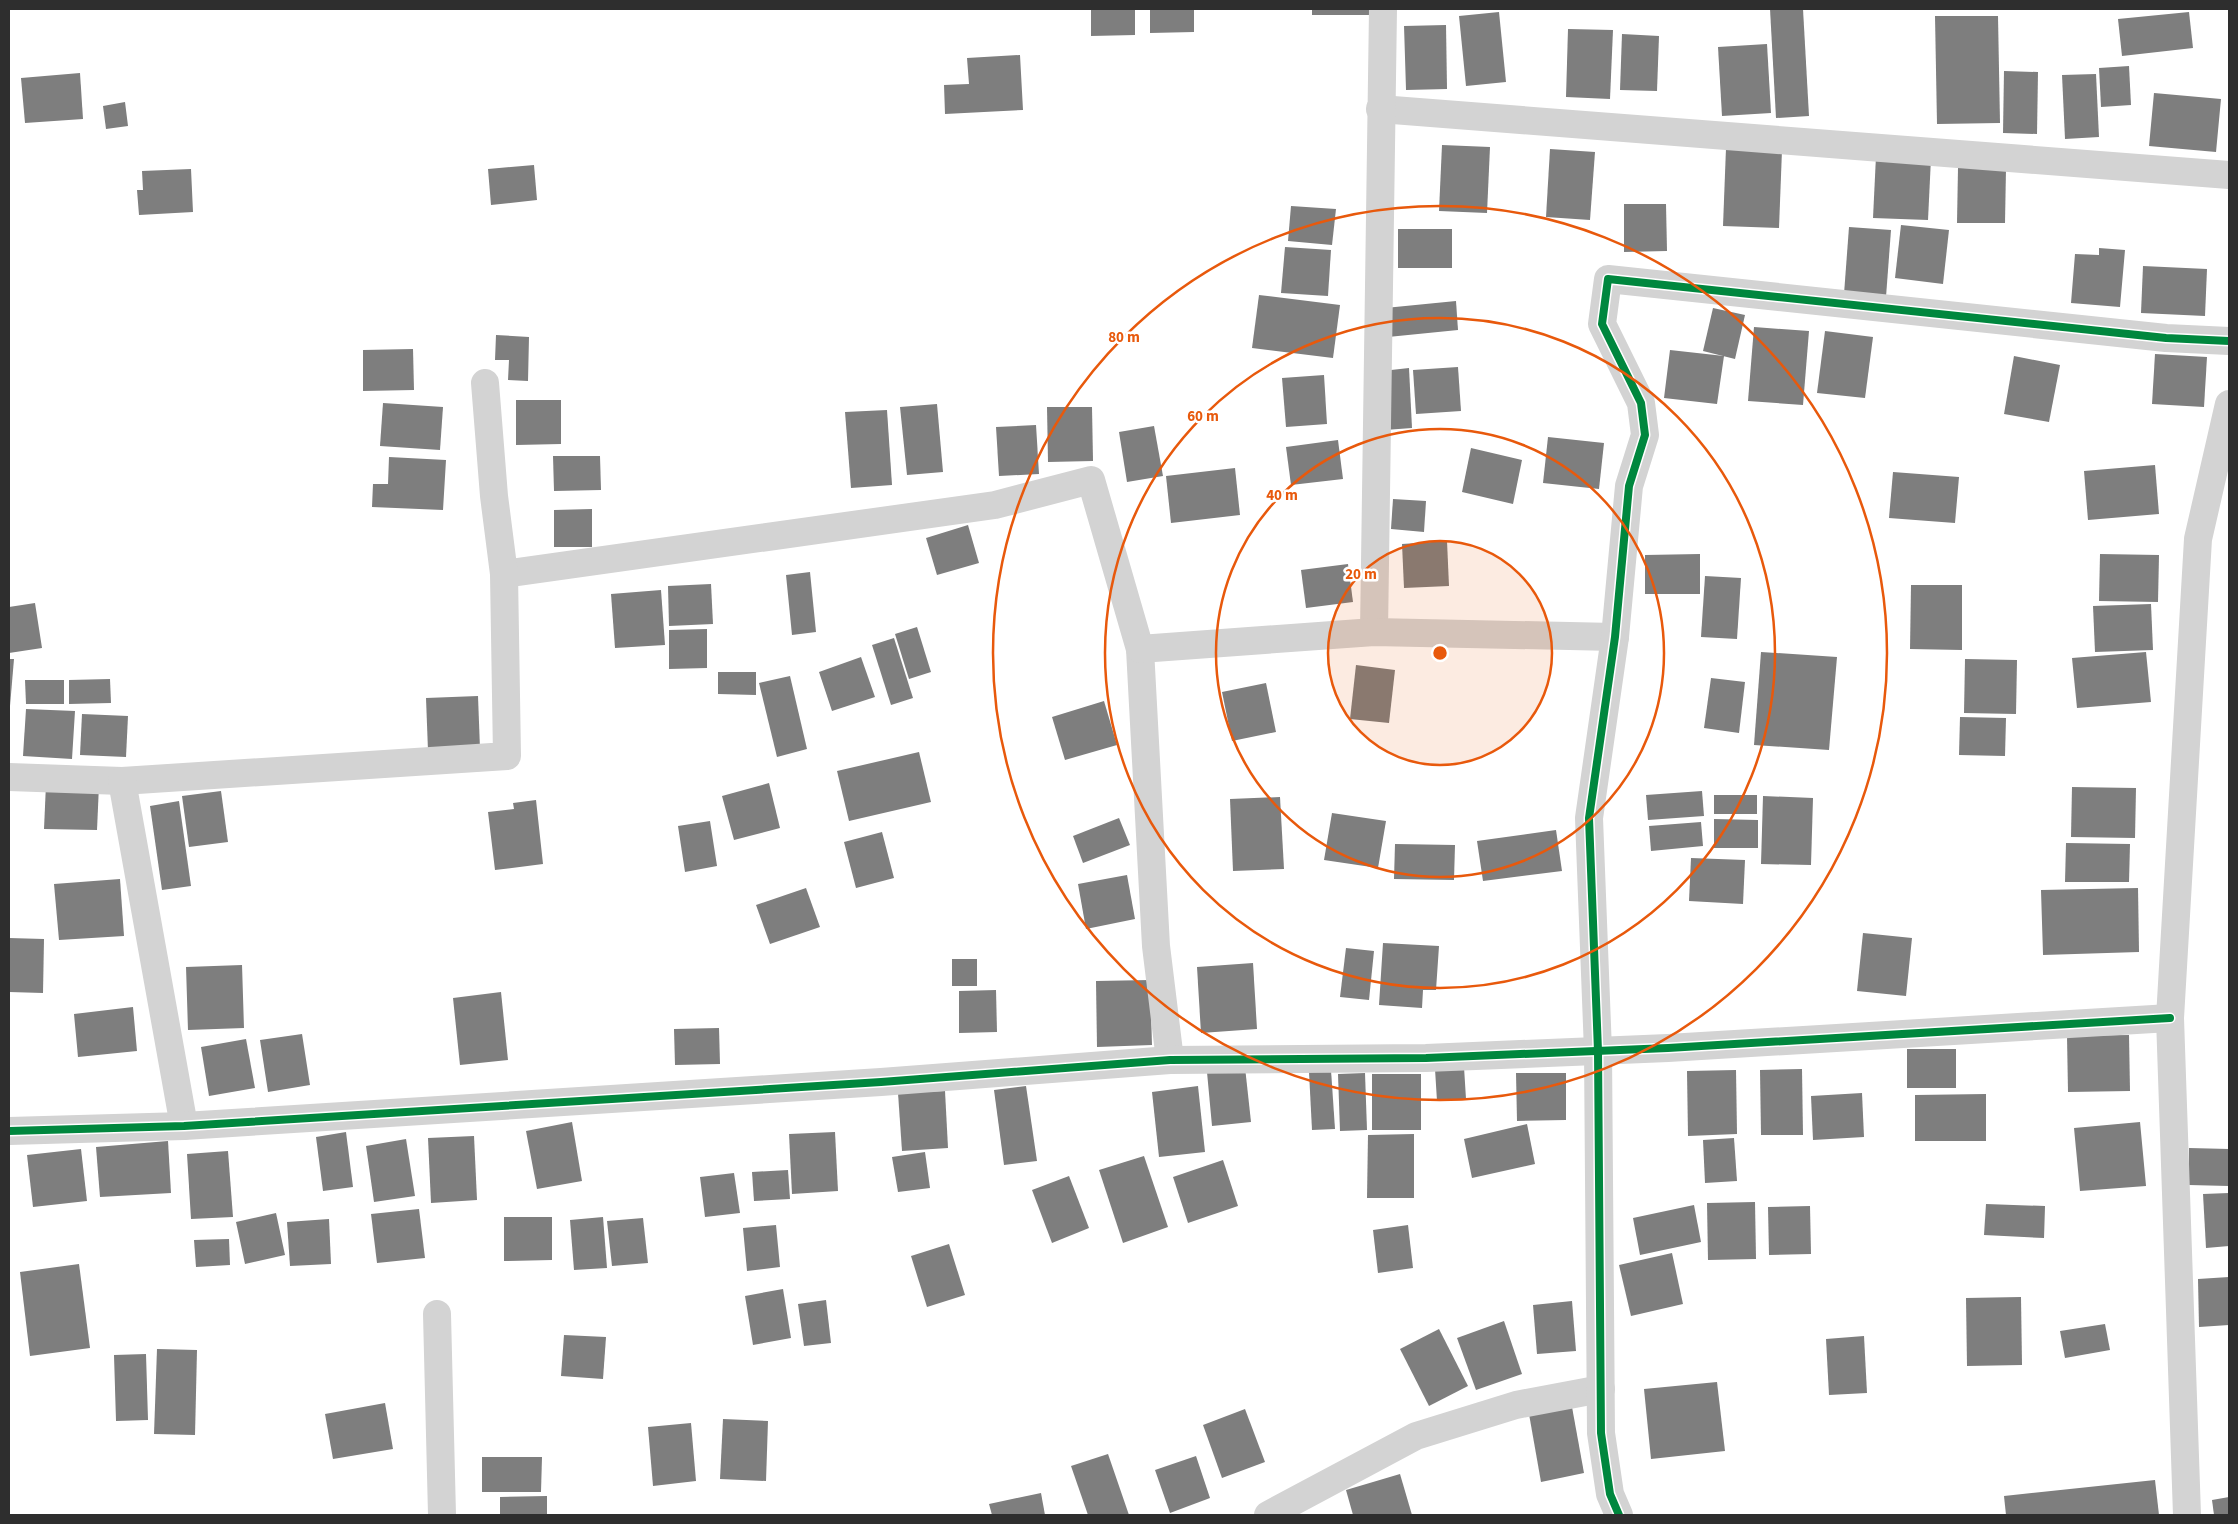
<svg xmlns="http://www.w3.org/2000/svg" width="2238" height="1524" viewBox="0 0 2238 1524" font-family="'Source Sans 3',sans-serif">
<style>
.building{fill:#7e7e7e}
.lines{fill:none;stroke-linecap:round;stroke-linejoin:round}
.street{stroke:#d3d3d3;stroke-width:28}
.cycleway-casing{stroke:#fff;stroke-width:11}
.cycleway{stroke:#00873e;stroke-width:8}
.ring{fill:none;stroke:#e8590c;stroke-width:2.5}
.centre{fill:#e8590c;stroke:#fff;stroke-width:2.5}
.ring-label{font-size:15px;text-anchor:middle;font-weight:bold;fill:#e8590c;stroke:#fff;stroke-width:5;stroke-linejoin:round;paint-order:stroke}
</style>
<rect width="100%" height="100%" fill="#fff"/>
<g class="building">
<polygon points="1091,9 1135,9 1135,35 1091,36"/>
<polygon points="1150,9 1194,9 1194,32 1150,33"/>
<rect x="1312" y="9" width="59" height="6"/>
<polygon points="1770,9 1803,9 1809,116 1776,118"/>
<polygon points="1499,12 1506,82 1466,86 1459,16"/>
<polygon points="2189,12 2193,48 2122,56 2118,19"/>
<polygon points="1935,16 1998,16 2000,123 1937,124"/>
<polygon points="1446,25 1447,89 1406,90 1404,26"/>
<polygon points="1568,29 1613,30 1610,99 1566,97"/>
<polygon points="1622,34 1659,36 1657,91 1620,90"/>
<polygon points="1767,44 1771,113 1722,116 1718,47"/>
<polygon points="1020,55 1023,110 945,114 944,85 969,84 967,58"/>
<polygon points="2129,66 2131,105 2101,107 2099,68"/>
<polygon points="2004,71 2038,72 2037,134 2003,133"/>
<polygon points="80,73 83,119 25,123 21,78"/>
<polygon points="2096,74 2099,137 2065,139 2062,75"/>
<polygon points="2154,93 2221,99 2216,152 2149,146"/>
<polygon points="125,102 128,126 106,129 103,106"/>
<polygon points="1442,145 1490,147 1487,213 1439,211"/>
<polygon points="1726,148 1782,150 1779,228 1723,226"/>
<polygon points="1550,149 1595,152 1590,220 1546,217"/>
<polygon points="1876,156 1931,158 1928,220 1873,218"/>
<polygon points="534,165 537,200 491,205 488,169"/>
<polygon points="1958,168 2006,168 2005,223 1957,223"/>
<polygon points="191,169 193,212 139,215 137,190 143,190 142,171"/>
<polygon points="1624,204 1666,204 1667,251 1624,252"/>
<polygon points="1291,206 1336,209 1332,245 1288,241"/>
<polygon points="1901,225 1949,230 1943,284 1895,278"/>
<polygon points="1849,227 1891,230 1886,297 1844,294"/>
<rect x="1398" y="229" width="54" height="39"/>
<polygon points="1285,247 1331,250 1328,296 1281,293"/>
<polygon points="2099,248 2125,250 2120,307 2071,303 2075,254 2099,255"/>
<polygon points="2143,266 2207,269 2205,316 2141,313"/>
<polygon points="1259,295 1340,305 1333,358 1252,348"/>
<polygon points="1456,301 1458,330 1388,337 1385,308"/>
<polygon points="1713,308 1745,315 1735,359 1703,351"/>
<polygon points="1754,327 1809,331 1803,405 1748,401"/>
<polygon points="1825,331 1873,337 1865,398 1817,393"/>
<polygon points="496,335 529,337 528,381 508,380 509,360 495,360"/>
<polygon points="413,349 414,390 363,391 363,350"/>
<polygon points="1670,350 1724,356 1717,404 1664,398"/>
<polygon points="2155,354 2207,357 2204,407 2152,404"/>
<polygon points="2014,356 2060,365 2049,422 2004,414"/>
<polygon points="1458,367 1461,411 1416,414 1413,370"/>
<polygon points="1409,368 1412,428 1385,430 1382,371"/>
<polygon points="1324,375 1327,424 1286,427 1282,378"/>
<polygon points="516,400 561,400 561,444 516,445"/>
<polygon points="383,403 443,407 440,450 380,446"/>
<polygon points="937,404 943,472 907,475 900,407"/>
<polygon points="1047,407 1092,407 1093,461 1048,462"/>
<polygon points="887,410 892,485 851,488 845,412"/>
<polygon points="1036,425 1039,474 999,476 996,427"/>
<polygon points="1154,426 1163,476 1127,482 1119,432"/>
<polygon points="1548,437 1604,443 1599,489 1543,483"/>
<polygon points="1338,440 1343,479 1291,485 1286,447"/>
<polygon points="1471,448 1522,460 1513,504 1462,492"/>
<polygon points="553,456 600,456 601,490 554,491"/>
<polygon points="389,457 446,460 443,510 372,507 373,484 388,484"/>
<polygon points="2155,465 2159,514 2088,520 2084,471"/>
<polygon points="1235,468 1240,515 1171,523 1166,476"/>
<polygon points="1893,472 1959,477 1955,523 1889,518"/>
<polygon points="1393,499 1426,501 1424,532 1391,529"/>
<polygon points="592,509 592,547 554,547 554,510"/>
<polygon points="968,525 979,563 937,575 926,538"/>
<polygon points="1447,541 1449,586 1404,588 1402,544"/>
<polygon points="1700,554 1700,594 1645,594 1645,555"/>
<polygon points="2100,554 2159,555 2158,602 2099,601"/>
<polygon points="1348,564 1353,602 1306,608 1301,570"/>
<polygon points="810,572 816,632 792,635 786,575"/>
<polygon points="1705,576 1741,578 1737,639 1701,637"/>
<polygon points="711,584 713,624 669,626 668,586"/>
<polygon points="1911,585 1962,585 1962,650 1910,649"/>
<polygon points="661,590 665,645 615,648 611,594"/>
<polygon points="35,603 42,648 9,653 9,607"/>
<polygon points="2151,604 2153,650 2095,652 2093,606"/>
<polygon points="917,627 931,672 909,679 895,634"/>
<polygon points="707,629 707,668 669,669 669,630"/>
<polygon points="894,638 913,698 891,705 872,645"/>
<polygon points="1761,652 1837,657 1829,750 1754,745"/>
<polygon points="2146,652 2151,702 2077,708 2072,658"/>
<polygon points="861,657 875,697 832,711 819,672"/>
<polygon points="9,659 14,659 10,706 9,706"/>
<polygon points="1965,659 2017,660 2016,714 1964,713"/>
<polygon points="1356,665 1395,670 1389,723 1350,719"/>
<polygon points="718,672 756,672 756,695 718,694"/>
<polygon points="790,676 807,749 777,757 759,683"/>
<polygon points="1711,678 1745,682 1739,733 1704,728"/>
<polygon points="110,679 111,703 69,704 69,680"/>
<polygon points="25,680 64,680 64,704 26,704"/>
<polygon points="1266,683 1276,732 1232,741 1222,692"/>
<polygon points="478,696 480,749 428,751 426,698"/>
<polygon points="1104,701 1117,745 1065,760 1052,717"/>
<polygon points="26,709 75,711 72,759 23,756"/>
<polygon points="82,714 128,716 126,757 80,755"/>
<polygon points="1960,717 2006,718 2005,756 1959,755"/>
<polygon points="919,752 931,802 849,821 837,771"/>
<polygon points="769,783 780,828 734,840 722,796"/>
<polygon points="46,784 99,785 97,830 44,829"/>
<polygon points="2072,787 2136,788 2135,838 2071,837"/>
<polygon points="221,791 228,842 189,847 182,796"/>
<polygon points="1702,791 1704,816 1648,820 1646,795"/>
<rect x="1714" y="795" width="43" height="19"/>
<polygon points="1763,796 1813,798 1811,865 1761,864"/>
<polygon points="1280,797 1284,869 1233,871 1230,799"/>
<polygon points="536,800 543,864 495,870 488,812 514,809 513,803"/>
<polygon points="179,801 191,886 162,890 150,806"/>
<polygon points="1332,813 1386,821 1378,868 1324,860"/>
<polygon points="1119,818 1130,845 1083,863 1073,836"/>
<polygon points="1714,819 1758,820 1758,848 1714,848"/>
<polygon points="710,821 717,866 685,872 678,826"/>
<polygon points="1701,822 1703,846 1651,851 1649,826"/>
<polygon points="1556,830 1562,871 1483,881 1477,841"/>
<polygon points="882,832 894,878 856,888 844,842"/>
<polygon points="2066,843 2130,844 2129,882 2065,882"/>
<polygon points="1395,844 1455,845 1454,880 1394,879"/>
<polygon points="1691,858 1745,860 1743,904 1689,901"/>
<polygon points="1127,875 1135,919 1086,929 1078,884"/>
<polygon points="120,879 124,936 59,940 54,884"/>
<polygon points="806,888 820,927 770,944 756,905"/>
<polygon points="2138,888 2139,952 2043,955 2041,890"/>
<polygon points="1863,933 1912,938 1906,996 1857,991"/>
<polygon points="9,938 44,939 43,993 9,992"/>
<polygon points="1383,943 1439,946 1436,990 1423,990 1422,1008 1379,1005"/>
<polygon points="1346,948 1374,951 1369,1000 1340,997"/>
<rect x="952" y="959" width="25" height="27"/>
<polygon points="1253,963 1257,1029 1201,1033 1197,967"/>
<polygon points="242,965 244,1028 188,1030 186,967"/>
<polygon points="1150,980 1152,1045 1097,1047 1096,981"/>
<polygon points="996,990 997,1032 959,1033 959,991"/>
<polygon points="501,992 508,1060 460,1065 453,998"/>
<polygon points="133,1007 137,1051 78,1057 74,1014"/>
<polygon points="719,1028 720,1064 675,1065 674,1029"/>
<polygon points="302,1034 310,1085 268,1092 260,1040"/>
<polygon points="2129,1035 2130,1091 2068,1092 2067,1036"/>
<polygon points="246,1039 255,1088 209,1096 201,1047"/>
<rect x="1907" y="1049" width="49" height="39"/>
<polygon points="1245,1067 1251,1122 1212,1126 1207,1072"/>
<polygon points="1464,1067 1466,1099 1437,1101 1435,1069"/>
<polygon points="1802,1069 1803,1135 1761,1135 1760,1070"/>
<polygon points="1331,1070 1335,1129 1312,1130 1309,1072"/>
<polygon points="1736,1070 1737,1134 1688,1136 1687,1071"/>
<polygon points="1365,1073 1367,1130 1340,1131 1338,1074"/>
<polygon points="1516,1073 1566,1073 1566,1120 1517,1121"/>
<rect x="1372" y="1074" width="49" height="56"/>
<polygon points="1026,1086 1037,1161 1004,1165 994,1090"/>
<polygon points="1198,1086 1205,1152 1159,1157 1152,1092"/>
<polygon points="945,1091 948,1148 902,1151 898,1093"/>
<polygon points="1862,1093 1864,1137 1813,1140 1811,1096"/>
<polygon points="1986,1094 1986,1141 1915,1141 1915,1095"/>
<polygon points="572,1122 582,1181 537,1189 526,1131"/>
<polygon points="2140,1122 2146,1186 2080,1191 2074,1128"/>
<polygon points="1527,1124 1535,1164 1472,1178 1464,1139"/>
<polygon points="346,1132 353,1187 323,1191 316,1137"/>
<polygon points="835,1132 838,1191 792,1194 789,1134"/>
<polygon points="1414,1134 1414,1198 1367,1198 1368,1135"/>
<polygon points="474,1136 477,1200 431,1203 428,1138"/>
<polygon points="1734,1138 1737,1181 1705,1183 1703,1140"/>
<polygon points="406,1139 415,1196 374,1202 366,1146"/>
<polygon points="168,1141 171,1193 100,1197 96,1147"/>
<polygon points="2189,1148 2229,1149 2229,1186 2189,1185"/>
<polygon points="81,1149 87,1201 33,1207 27,1155"/>
<polygon points="228,1151 233,1217 191,1219 187,1154"/>
<polygon points="925,1152 930,1188 898,1192 892,1157"/>
<polygon points="1144,1156 1168,1227 1123,1243 1099,1170"/>
<polygon points="1223,1160 1238,1206 1188,1223 1173,1177"/>
<polygon points="788,1170 790,1199 754,1201 752,1172"/>
<polygon points="734,1173 740,1213 705,1217 700,1177"/>
<polygon points="1069,1176 1089,1228 1052,1243 1032,1190"/>
<polygon points="2229,1193 2229,1246 2206,1248 2203,1194"/>
<polygon points="1755,1202 1756,1259 1708,1260 1707,1203"/>
<polygon points="1986,1204 2045,1206 2044,1238 1984,1235"/>
<polygon points="1694,1205 1701,1242 1640,1255 1633,1218"/>
<polygon points="1810,1206 1811,1254 1769,1255 1768,1207"/>
<polygon points="419,1209 425,1258 377,1263 371,1214"/>
<polygon points="276,1213 285,1255 245,1264 236,1222"/>
<polygon points="504,1217 552,1217 552,1260 504,1261"/>
<polygon points="603,1217 607,1268 574,1270 570,1220"/>
<polygon points="643,1218 648,1263 612,1266 607,1221"/>
<polygon points="329,1219 331,1264 290,1266 287,1222"/>
<polygon points="776,1225 780,1267 747,1271 743,1228"/>
<polygon points="1408,1225 1413,1268 1378,1273 1373,1230"/>
<polygon points="229,1239 230,1265 196,1267 194,1240"/>
<polygon points="949,1244 965,1295 927,1307 911,1256"/>
<polygon points="1672,1253 1683,1304 1631,1316 1619,1265"/>
<polygon points="79,1264 90,1348 30,1356 20,1272"/>
<polygon points="2229,1277 2229,1325 2199,1327 2198,1279"/>
<polygon points="783,1289 791,1338 753,1345 745,1296"/>
<polygon points="2021,1297 2022,1365 1967,1366 1966,1298"/>
<polygon points="826,1300 831,1343 804,1346 798,1304"/>
<polygon points="1572,1301 1576,1351 1537,1354 1533,1305"/>
<polygon points="1504,1321 1522,1374 1476,1390 1457,1338"/>
<polygon points="2105,1324 2110,1350 2065,1358 2060,1331"/>
<polygon points="1439,1329 1468,1386 1429,1406 1400,1349"/>
<polygon points="564,1335 606,1337 603,1379 561,1376"/>
<polygon points="1864,1336 1867,1393 1829,1395 1826,1339"/>
<polygon points="157,1349 197,1350 195,1435 154,1434"/>
<polygon points="146,1354 148,1420 116,1421 114,1355"/>
<polygon points="1717,1382 1725,1451 1651,1459 1644,1389"/>
<polygon points="385,1403 393,1449 333,1459 325,1414"/>
<polygon points="1572,1407 1584,1473 1541,1482 1529,1414"/>
<polygon points="1245,1409 1265,1462 1222,1478 1203,1425"/>
<polygon points="723,1419 768,1421 766,1481 720,1479"/>
<polygon points="691,1423 696,1481 653,1486 648,1427"/>
<polygon points="1108,1454 1129,1515 1088,1515 1071,1466"/>
<polygon points="1196,1456 1210,1498 1170,1513 1155,1470"/>
<polygon points="482,1457 542,1457 541,1492 482,1492"/>
<polygon points="1400,1474 1412,1515 1353,1515 1346,1490"/>
<polygon points="2155,1480 2159,1515 2006,1515 2004,1496"/>
<polygon points="1041,1493 1045,1515 992,1515 989,1504"/>
<polygon points="547,1496 547,1515 500,1515 500,1497"/>
<polygon points="2229,1497 2229,1515 2214,1515 2212,1500"/>
</g>
<g class="lines">
<g class="street">
<polyline points="1380,109 2229,175"/>
<polyline points="504,574 995,505 1091,480 1140,649 1156,946 1170,1060"/>
<polyline points="1374,632 1383,9"/>
<polyline points="1140,649 1374,632 1615,637"/>
<polyline points="9,777 122,781 507,756 504,574 494,496 485,383"/>
<polyline points="122,781 184,1126"/>
<polyline points="9,1131 184,1126 881,1082 1170,1060 1426,1058 1668,1048 2170,1018"/>
<polyline points="437,1314 442,1515"/>
<polyline points="1268,1515 1416,1436 1516,1405 1601,1389"/>
<polyline points="1619,1515 1610,1494 1601,1433 1598,1051 1589,818 1615,637 1629,486 1645,435 1641,403 1602,324 1608,279 2166,338 2229,341"/>
<polyline points="2187,1515 2170,1018 2198,539 2229,404"/>
</g>
<g class="cycleway-casing">
<g id="cycleway">
<polyline points="9,1131 184,1126 881,1082 1170,1060 1426,1058 1668,1048 2170,1018"/>
<polyline points="1619,1515 1610,1494 1601,1433 1598,1051 1589,818 1615,637 1629,486 1645,435 1641,403 1602,324 1608,279 2166,338 2229,341"/>
</g>
</g>
<use href="#cycleway" class="cycleway"/>
</g>
<circle cx="1440" cy="653" r="112" fill="#e8590c" fill-opacity=".12"/>
<g class="ring">
<circle cx="1440" cy="653" r="112"/>
<circle cx="1440" cy="653" r="224"/>
<circle cx="1440" cy="653" r="335"/>
<circle cx="1440" cy="653" r="447"/>
</g>
<circle cx="1440" cy="653" r="8" class="centre"/>
<g class="ring-label">
<text x="1124" y="342">80 m</text>
<text x="1203" y="421">60 m</text>
<text x="1282" y="500">40 m</text>
<text x="1361" y="579">20 m</text>
</g>
<rect width="2238" height="1524" fill="none" stroke="#2e2e2e" stroke-width="20"/>
</svg>
